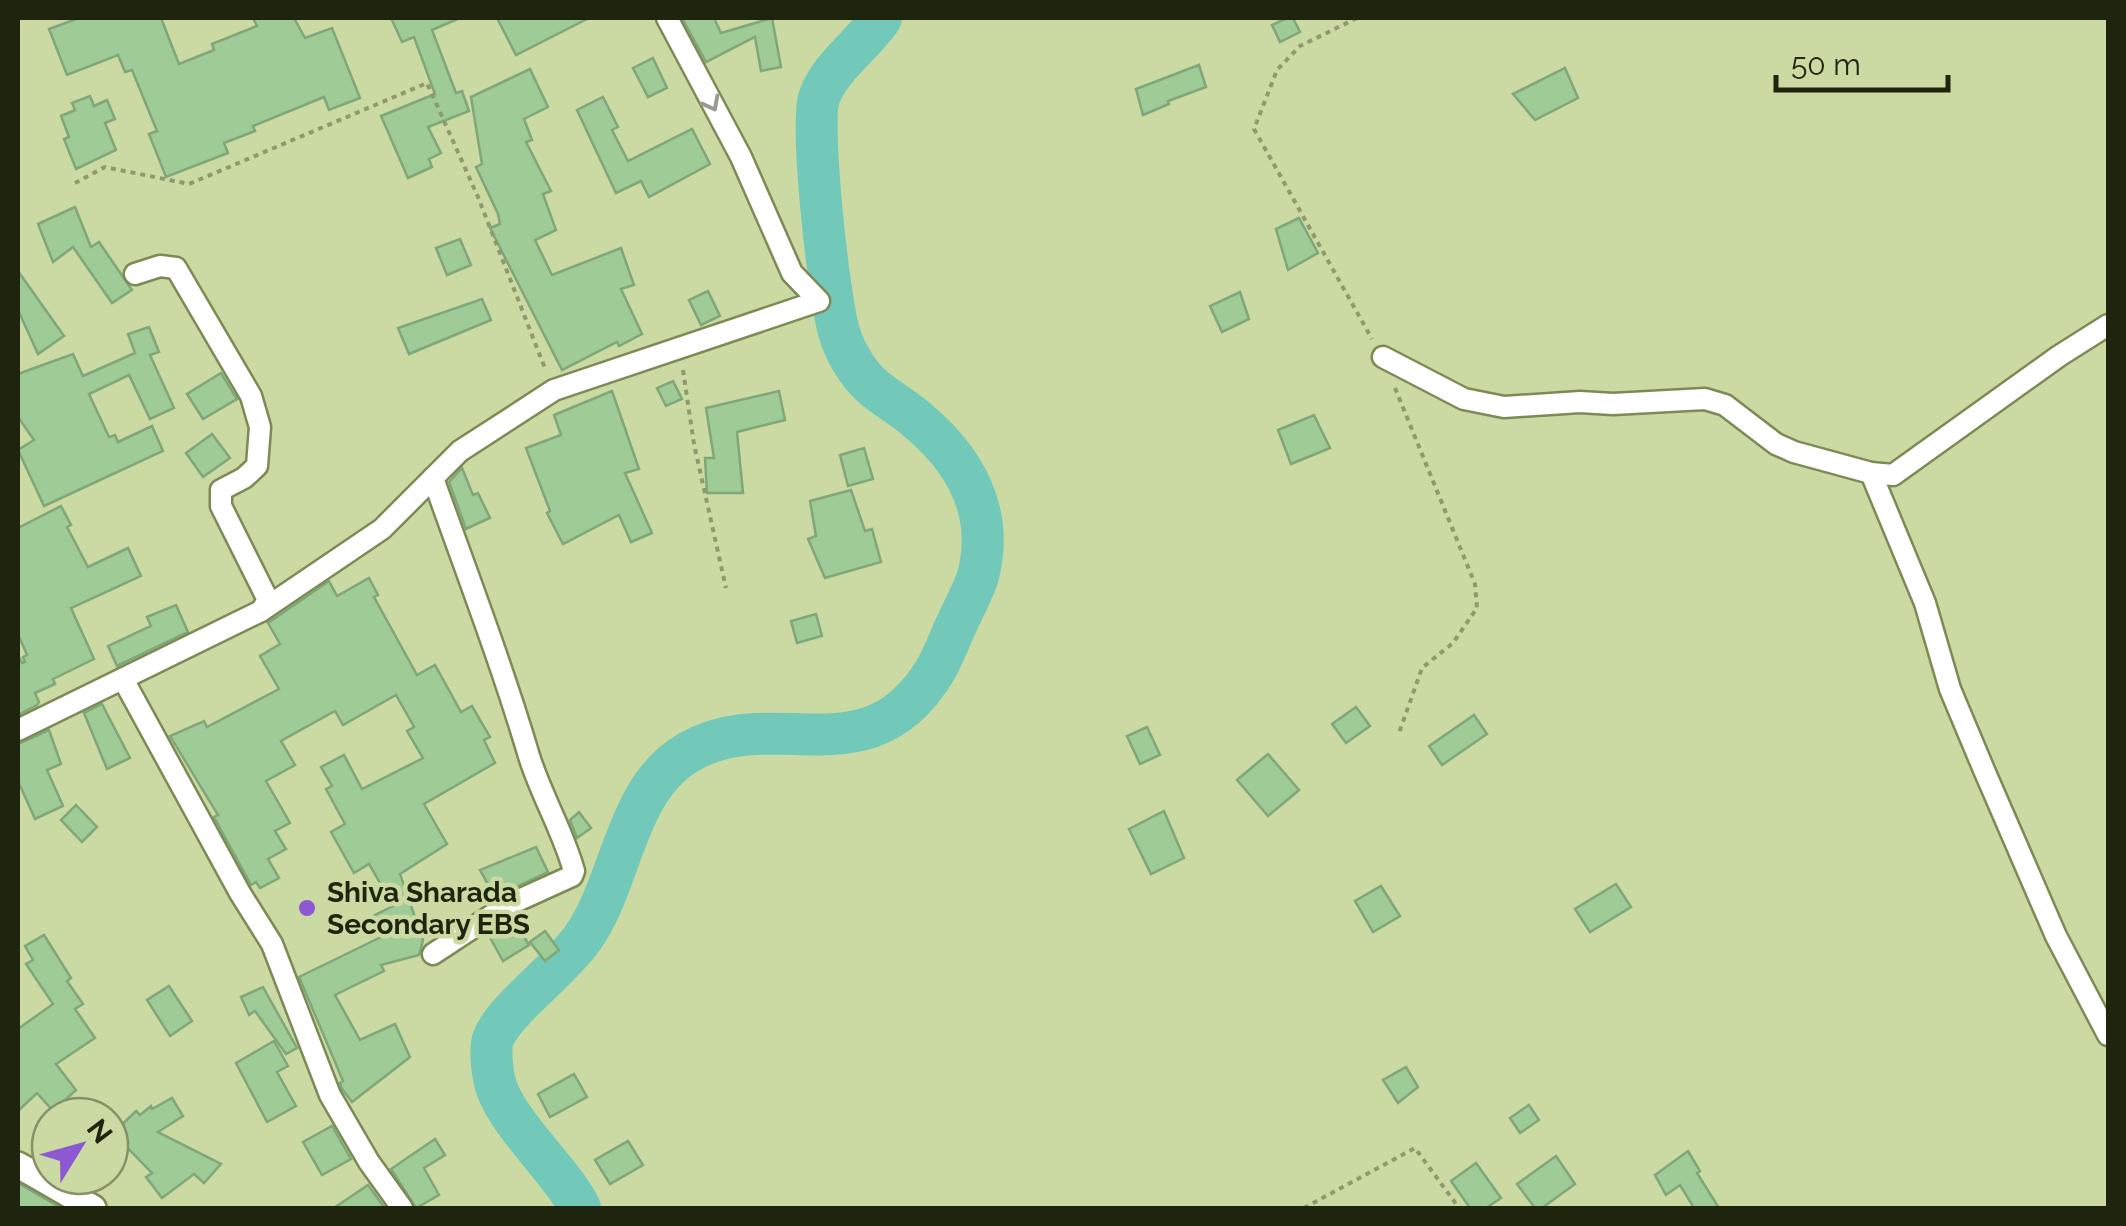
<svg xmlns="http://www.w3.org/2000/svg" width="2126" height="1226" viewBox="0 0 2126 1226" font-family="Raleway,sans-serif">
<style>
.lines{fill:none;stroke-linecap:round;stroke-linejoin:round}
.river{stroke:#72c9b9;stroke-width:42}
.building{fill:#9ecb96;stroke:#80a679;stroke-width:2.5}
.minor-casing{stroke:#7c8a55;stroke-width:25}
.tertiary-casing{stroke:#7c8a55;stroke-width:30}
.path{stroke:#8e9a6e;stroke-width:4;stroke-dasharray:5 5;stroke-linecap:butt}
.minor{stroke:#fff;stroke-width:20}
.tertiary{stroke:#fff;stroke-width:25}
.oneway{stroke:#9a9c93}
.poi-dot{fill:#8d59d2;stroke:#cadaa2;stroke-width:4}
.labels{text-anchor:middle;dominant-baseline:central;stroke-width:9;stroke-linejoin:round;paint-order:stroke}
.poi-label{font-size:28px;font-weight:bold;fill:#1f240e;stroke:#cadaa2;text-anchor:start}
</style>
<rect width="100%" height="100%" fill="#cadaa2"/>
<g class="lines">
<path class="river" d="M580,1208c-19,-39 -79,-89 -86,-130 -2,-9 -4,-30 -1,-39 11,-29 68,-70 89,-100 41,-57 42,-150 107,-187 86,-50 179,31 247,-83 9,-16 15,-34 23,-50 6,-14 15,-29 19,-43 17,-65 -14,-118 -63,-158 -24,-20 -46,-27 -63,-57 -5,-8 -10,-19 -13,-29 -10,-34 -29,-204 -20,-234 11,-32 44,-53 62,-80"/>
</g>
<g class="building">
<polygon points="79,18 161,18 179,64 214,50 212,44 257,26 253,18 294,18 305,38 332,28 360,98 329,110 324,97 253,126 255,131 224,143 228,153 166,177 149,134 157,131 132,70 125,72 118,55 67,75 49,29"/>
<polygon points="391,18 460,18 432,30 456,93 462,91 469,111 428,127 441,153 429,159 432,167 408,178 381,116 435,94 414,37 402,42"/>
<polygon points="497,18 589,18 516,55"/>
<polygon points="682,18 714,18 721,33 772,18 781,67 761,71 755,37 706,62"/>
<polygon points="1287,18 1293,18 1300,32 1280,42 1272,25"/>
<polygon points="653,58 667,88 648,97 633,68"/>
<polygon points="1199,65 1206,87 1168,101 1169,104 1143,115 1136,89"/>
<polygon points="1565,68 1578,98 1535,120 1513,94"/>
<polygon points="530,69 548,107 524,119 532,140 526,142 551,191 543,194 556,230 535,240 552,275 621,248 634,285 621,289 642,334 619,346 617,342 562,370 490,228 500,224 498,214 476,167 482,164 471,97"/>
<polygon points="90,96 94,106 107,100 115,119 105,123 116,150 76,169 64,139 69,137 61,116 75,110 72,103"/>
<polygon points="603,97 618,127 612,130 628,161 692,129 710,164 649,197 641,181 616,193 577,110"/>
<polygon points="75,207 91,247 99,242 132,290 112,303 73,247 53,262 38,224"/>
<polygon points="1299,218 1318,253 1288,270 1276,229"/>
<polygon points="460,239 471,265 447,275 436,248"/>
<polygon points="18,271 64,336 38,354 18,310"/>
<polygon points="708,291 720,316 701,325 689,300"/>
<polygon points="1240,292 1249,319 1222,332 1210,306"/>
<polygon points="482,299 491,320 409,354 398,328"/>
<polygon points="149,327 159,352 150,355 174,408 150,419 129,375 89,394 109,437 115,435 118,442 152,426 163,451 44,506 18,450 34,440 18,417 18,374 73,354 83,376 135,353 128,334"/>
<polygon points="221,373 237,399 203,419 187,394"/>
<polygon points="673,381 682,399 666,406 657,388"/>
<polygon points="612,391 639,469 625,473 652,533 631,542 619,515 563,544 547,513 550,511 526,448 561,435 554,415"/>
<polygon points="779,391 785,420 737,432 743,493 707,493 705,458 714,458 706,408"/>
<polygon points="1314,415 1330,448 1291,464 1278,430"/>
<polygon points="212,434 230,458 203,477 186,453"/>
<polygon points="864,448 873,479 848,486 840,455"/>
<polygon points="462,468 473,495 478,493 490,518 466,529 449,482"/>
<polygon points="851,490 865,531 872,529 881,562 825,578 808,539 816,536 810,501"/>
<polygon points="61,506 71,525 67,527 88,567 128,548 141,576 71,608 94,659 53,679 55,684 35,693 39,702 37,705 18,715 18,655 22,663 25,662 23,657 27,655 18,634 18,528"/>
<polygon points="369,578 378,595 374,597 417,675 435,665 461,712 472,706 490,737 484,740 495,763 424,804 447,844 400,874 423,940 419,955 381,965 384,971 335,995 360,1040 395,1024 410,1057 352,1102 342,1089 340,1083 343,1081 299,977 383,936 373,916 393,906 369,864 354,873 331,832 345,824 326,789 332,786 321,767 344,755 362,789 423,758 407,731 414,727 396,695 343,725 335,711 281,741 295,765 266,781 290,823 275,831 286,849 268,859 279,878 260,888 256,882 251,885 214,817 218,815 170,736 204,721 207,727 279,689 260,656 280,644 268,623 329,581 337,596"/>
<polygon points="176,605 188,632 117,666 108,646 151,626 147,617"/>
<polygon points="816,614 822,636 797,643 791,621"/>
<polygon points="102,704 130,758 107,769 84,713"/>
<polygon points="1356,707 1370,726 1346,743 1332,724"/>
<polygon points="1474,715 1487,734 1442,765 1429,746"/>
<polygon points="1147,727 1160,755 1140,764 1127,736"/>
<polygon points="49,730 61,764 47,770 63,806 35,819 18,781 18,744"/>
<polygon points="1268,754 1299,790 1268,816 1237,780"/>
<polygon points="76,805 97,827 82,842 61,820"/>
<polygon points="1164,811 1184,858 1151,874 1129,829"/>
<polygon points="579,812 591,828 577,838 570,820"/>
<polygon points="536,847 548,872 495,897 480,870"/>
<polygon points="1616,884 1631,907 1590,932 1575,909"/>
<polygon points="1381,886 1400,916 1373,932 1355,901"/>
<polygon points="513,919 529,945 503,961 488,934"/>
<polygon points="545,931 559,950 545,961 530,942"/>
<polygon points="44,935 71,978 67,981 83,1004 75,1009 95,1038 56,1064 76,1090 53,1111 37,1093 18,1111 18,1029 53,1004 26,964 33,960 25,946"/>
<polygon points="169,986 192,1021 170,1036 147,1000"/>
<polygon points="263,987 297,1048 286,1054 255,1011 249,1015 241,997"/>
<polygon points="274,1041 288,1066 277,1072 296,1106 267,1122 236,1063"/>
<polygon points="1406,1067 1418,1087 1398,1103 1383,1080"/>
<polygon points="574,1074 587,1097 550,1117 538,1094"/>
<polygon points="172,1098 183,1116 158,1132 221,1164 204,1183 194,1174 162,1198 146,1177 152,1173 113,1133 136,1111 140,1115 151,1106 152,1109"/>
<polygon points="1529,1105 1539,1120 1520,1133 1510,1118"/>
<polygon points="332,1126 351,1159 322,1175 303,1142"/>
<polygon points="435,1139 445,1155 424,1168 439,1195 416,1208 391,1169"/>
<polygon points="628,1141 643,1165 610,1184 595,1160"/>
<polygon points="1688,1151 1700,1171 1697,1173 1719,1208 1694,1208 1680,1185 1666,1195 1655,1175"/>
<polygon points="1556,1156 1575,1184 1542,1208 1535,1208 1517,1184"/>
<polygon points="1476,1163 1501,1198 1486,1208 1470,1208 1451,1181"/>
<polygon points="18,1183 61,1208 18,1208"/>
<polygon points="368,1185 384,1207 334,1208"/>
</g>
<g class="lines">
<g class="minor-casing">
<g id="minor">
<polyline points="135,274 160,266 176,268 251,396 260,427 257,466 244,478 221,490 221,506 268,600 261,611"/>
<polyline points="1383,357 1464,399 1504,407 1580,402 1613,404 1705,399 1725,405 1776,444 1794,452 1871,473 1893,475 2059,356 2108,325"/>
<polyline points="1871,473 1925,603 1950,689 1984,770 2056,936 2108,1035"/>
<path d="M433,478c33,93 68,184 96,278 12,39 34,75 45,115l-2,5 -66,30 -73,48"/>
<polyline points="123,679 240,893 272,944 330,1095 369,1162 402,1208"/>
<polyline points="18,730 261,611 382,529 460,451 554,390 819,301 792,273 741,157 667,18"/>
</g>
</g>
<g class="tertiary-casing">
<polyline id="tertiary" points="18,1165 93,1208"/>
</g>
<g class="path">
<polyline points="1357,18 1300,46 1277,70 1254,129 1372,339"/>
<polyline points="75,183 105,167 189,184 427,83 478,197 546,371"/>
<polyline points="683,370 694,444 726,588"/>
<polyline points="1395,388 1475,584 1477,608 1453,643 1422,668 1399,733"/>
<polyline points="1304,1208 1415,1148 1459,1208"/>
</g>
<use href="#minor" class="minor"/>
<use href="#tertiary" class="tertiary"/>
</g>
<defs><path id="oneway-chevron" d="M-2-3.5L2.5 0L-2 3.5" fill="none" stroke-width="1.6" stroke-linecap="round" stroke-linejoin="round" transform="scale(2.5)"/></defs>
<use class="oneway" href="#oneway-chevron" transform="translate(712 104) rotate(62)"/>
<circle class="poi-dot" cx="307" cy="908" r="10"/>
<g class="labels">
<g class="poi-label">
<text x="327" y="892">Shiva Sharada<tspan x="327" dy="32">Secondary EBS</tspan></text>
</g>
</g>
<rect width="2126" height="1226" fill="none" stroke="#1f240e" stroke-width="40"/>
<g transform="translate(80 1146) rotate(53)"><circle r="48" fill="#cadaa2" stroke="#869167" stroke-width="2.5"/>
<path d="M0-8L18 38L0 25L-18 38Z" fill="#8d59d2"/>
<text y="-15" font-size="28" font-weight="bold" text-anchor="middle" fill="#1f240e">N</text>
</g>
<path d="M1776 75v15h172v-15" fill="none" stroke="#1f240e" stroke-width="5"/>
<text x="1791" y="75" font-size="30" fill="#1f240e" stroke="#cadaa2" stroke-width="8" paint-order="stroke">50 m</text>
</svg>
